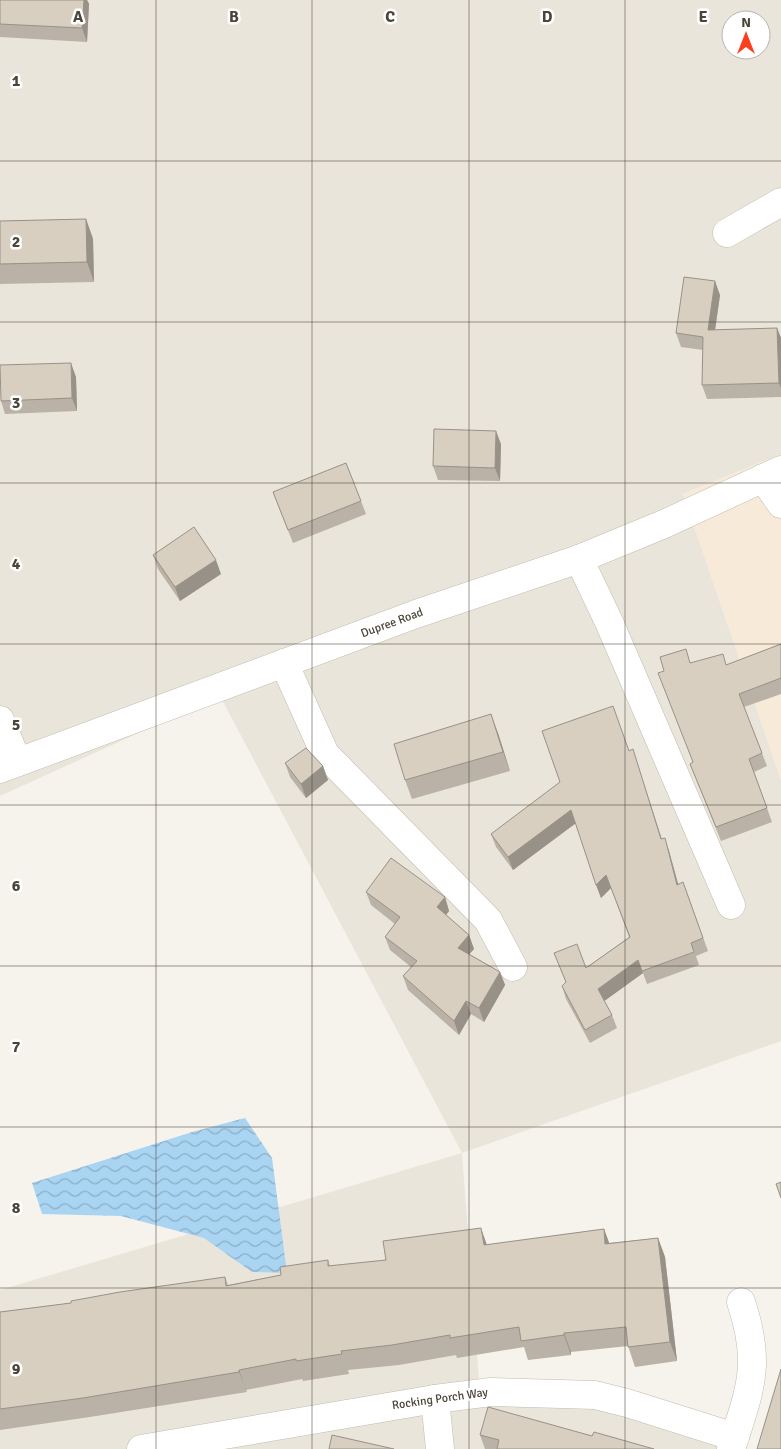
<svg xmlns="http://www.w3.org/2000/svg" width="781" height="1449" viewBox="0 0 781 1449" font-family="Signika,sans-serif">
<style>
.residential{fill:#eae5da;fill-rule:evenodd}
.commercial{fill:#f7ead8}
.water{fill:url(#water-waves)}
.lines{fill:none;stroke-linecap:round;stroke-linejoin:round}
.minor-casing{stroke:#c2bbae;stroke-width:29}
.minor{stroke:#fff;stroke-width:28}
.wall{fill:#bab2a6}
.shaded-wall{fill:#979187}
.building{fill:#d8cfc1;stroke:#979187}
.grid{fill:none;stroke:#4b4439;stroke-width:1;stroke-opacity:0.55}
.labels{text-anchor:middle;dominant-baseline:central;stroke-width:5;stroke-linejoin:round;paint-order:stroke}
.street-label{font-size:12px;fill:#4b4439;stroke:#fff}
.grid-label{font-size:16px;text-anchor:middle;font-weight:bold;fill:#4b4439;stroke:#fff;stroke-width:5;stroke-linejoin:round;paint-order:stroke}
</style>
<defs>
<pattern id="water-waves" width="16" height="10" patternUnits="userSpaceOnUse" patternTransform="scale(1.25)"><rect width="16" height="10" fill="#a9d4f2"/><path d="M0 5q4-4 8 0t8 0" fill="none" stroke="#8caec5"/></pattern>
</defs>
<rect width="100%" height="100%" fill="#f6f3ec"/>
<path class="residential" d="M0,0h781v454l-98,40 98,286v261l-319,112 17,227 244,57 -3,12h-720v-159l462,-137 -242,-457 -220,100zM731,20h30v30h-30z"/>
<polygon class="commercial" points="781,454 781,780 683,494"/>
<polygon class="water" points="245,1118 272,1158 287,1273 252,1272 204,1238 121,1216 42,1214 32,1183 192,1132"/>
<g class="lines">
<g class="minor-casing">
<g id="minor">
<polyline points="727,233 781,202"/>
<polyline points="763,478 781,504"/>
<polyline points="579,559 609,622 731,905"/>
<polyline points="284,663 325,754 488,920 513,967"/>
<polyline points="0,720 17,761"/>
<polyline points="0,769 416,614 579,559 664,524 781,470"/>
<polyline points="435,1399 440,1449"/>
<polyline points="141,1449 435,1399 491,1392 595,1395 627,1403 735,1437"/>
<path d="M731,1449c19,-60 31,-84 10,-147"/>
</g>
</g>
<use href="#minor" class="minor"/>
</g>
<g class="wall">
<polygon points="0,0 87,0 89,4 87,42 0,37"/>
<polygon points="86,219 93,239 94,282 0,284 0,221"/>
<polygon points="720,295 715,330 777,328 781,338 781,397 707,399 702,385 703,350 681,347 676,333"/>
<polygon points="76,377 77,411 5,414 1,401"/>
<polygon points="501,444 500,481 438,480 433,466"/>
<polygon points="273,492 361,501 366,514 293,543"/>
<polygon points="153,555 221,574 180,601 158,569"/>
<polygon points="781,644 781,694 744,707 767,766 754,772 772,822 721,841 690,764 693,762 664,671 691,663 727,665"/>
<polygon points="498,733 510,771 412,799 405,780"/>
<polygon points="629,751 637,762 661,839 669,851 678,884 683,882 708,951 696,956 699,965 647,984 643,973 604,1001 612,1015 617,1028 590,1043 566,999 562,986 566,983 554,953 586,968 629,937 611,888 601,898 576,823 513,870 496,847 491,834"/>
<polygon points="285,763 323,766 328,780 306,798 290,777"/>
<polygon points="366,892 445,897 449,911 446,915 469,935 474,949 469,954 500,972 505,985 484,1022 471,1014 459,1035 408,990 403,976 411,967 390,950 385,937 395,924 371,905"/>
<polygon points="604,1229 609,1243 658,1238 665,1257 677,1361 635,1367 628,1346 571,1352 571,1355 528,1360 524,1347 457,1358 456,1355 399,1365 348,1370 349,1374 303,1381 302,1379 246,1390 247,1392 90,1417 0,1430 0,1312 71,1303 225,1277 228,1285 281,1275 328,1260 330,1266 386,1260 487,1245"/>
<polygon points="480,1435 592,1436 654,1449 485,1449"/>
</g>
<g class="shaded-wall">
<polygon points="84,0 87,0 89,4 87,42 82,28"/>
<polygon points="86,219 93,239 94,282 87,262"/>
<polygon points="715,281 720,295 713,344 708,330"/>
<polygon points="777,328 781,338 781,388 779,383"/>
<polygon points="71,363 76,377 77,411 72,398"/>
<polygon points="496,431 501,444 500,481 495,468"/>
<polygon points="216,560 221,574 180,601 175,587"/>
<polygon points="491,714 498,733 510,771 503,752"/>
<polygon points="633,749 637,762 666,852 661,839"/>
<polygon points="323,766 328,780 306,798 301,784"/>
<polygon points="571,810 576,823 513,870 508,857"/>
<polygon points="665,838 669,851 682,898 677,885"/>
<polygon points="606,875 611,888 601,898 596,885"/>
<polygon points="445,897 449,911 442,920 437,907"/>
<polygon points="469,935 474,949 463,961 458,948"/>
<polygon points="638,960 643,973 603,1002 598,989"/>
<polygon points="500,972 505,985 484,1022 479,1008"/>
<polygon points="466,1001 471,1014 459,1035 454,1021"/>
<polygon points="481,1228 488,1248 484,1245"/>
<polygon points="604,1229 611,1248 605,1244"/>
<polygon points="658,1238 665,1257 677,1361 670,1342"/>
<polygon points="564,1333 571,1352 571,1355 564,1335"/>
<polygon points="239,1370 246,1390 247,1392 239,1372"/>
</g>
<g class="building">
<polygon points="0,0 84,0 82,28 0,24"/>
<polygon points="86,219 87,262 0,264 0,221"/>
<polygon points="684,277 715,281 708,330 777,328 779,383 702,385 703,337 676,333"/>
<polygon points="71,363 72,398 1,401 0,365"/>
<polygon points="434,429 496,431 495,468 433,466"/>
<polygon points="346,463 361,501 288,530 273,492"/>
<polygon points="194,527 216,560 175,587 153,555"/>
<polygon points="781,644 781,678 739,694 762,753 749,759 767,808 716,827 690,764 693,762 658,673 664,671 660,657 686,649 690,663 723,654 726,665"/>
<polygon points="613,706 629,751 633,749 661,839 665,838 677,885 683,882 703,938 691,943 694,952 642,971 638,960 598,989 612,1015 585,1030 562,986 566,982 554,953 577,944 586,968 630,937 606,875 596,885 571,810 508,857 491,834 560,782 542,731"/>
<polygon points="491,714 503,752 405,780 394,744"/>
<polygon points="306,748 323,766 301,784 285,763"/>
<polygon points="391,858 445,897 437,907 469,935 458,948 500,972 479,1008 466,1001 454,1021 403,976 417,961 385,937 400,917 366,892"/>
<polygon points="781,1182 781,1198 776,1184"/>
<polygon points="481,1228 484,1245 604,1229 605,1244 658,1238 670,1342 628,1347 626,1327 564,1333 564,1335 521,1341 519,1327 450,1338 450,1335 392,1345 341,1351 342,1354 296,1361 296,1359 239,1370 239,1372 83,1398 0,1409 0,1312 71,1303 71,1301 120,1292 225,1277 226,1286 281,1275 280,1267 328,1260 328,1266 386,1260 383,1241"/>
<polygon points="781,1369 781,1449 757,1449"/>
<polygon points="488,1407 592,1436 594,1432 654,1449 497,1449 499,1440 480,1435"/>
<polygon points="332,1435 394,1449 329,1449"/>
</g>
<path class="grid" d="M156,0v1449M312,0v1449M469,0v1449M625,0v1449M0,161h781M0,322h781M0,483h781M0,644h781M0,805h781M0,966h781M0,1127h781M0,1288h781"/>
<g class="labels">
<g class="street-label">
<text transform="translate(392 623) rotate(-20)">Dupree Road</text>
<text transform="translate(440 1399) rotate(-8)">Rocking Porch Way</text>
</g>
</g>
<g class="grid-label">
<text x="78" y="22">A</text>
<text x="234" y="22">B</text>
<text x="390" y="22">C</text>
<text x="547" y="22">D</text>
<text x="703" y="22">E</text>
<text x="16" y="86">1</text>
<text x="16" y="247">2</text>
<text x="16" y="408">3</text>
<text x="16" y="569">4</text>
<text x="16" y="730">5</text>
<text x="16" y="891">6</text>
<text x="16" y="1052">7</text>
<text x="16" y="1213">8</text>
<text x="16" y="1374">9</text>
</g>
<g transform="translate(746 35)"><circle r="24" fill="#ffffff" stroke="#b7b4b0"/>
<path d="M0-4L9 19L0 12L-9 19Z" fill="#fc3f1d"/>
<text y="-8" font-size="14" font-weight="bold" text-anchor="middle" fill="#4b4439">N</text>
</g>
</svg>
